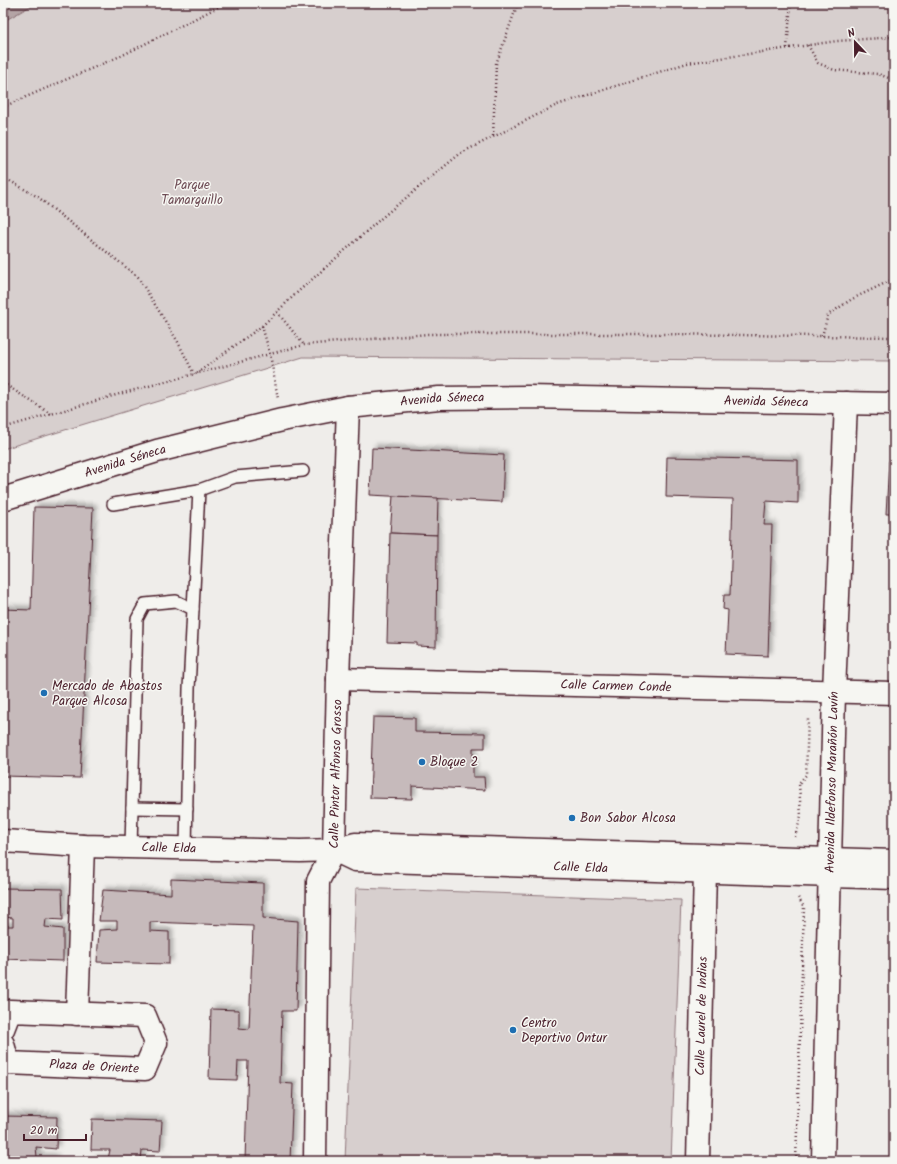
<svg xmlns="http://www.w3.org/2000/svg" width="897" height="1164" viewBox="0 0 897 1164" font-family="Kalam,sans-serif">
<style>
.green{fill:#d7cfce;stroke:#90777c}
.water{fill:#b4a4a5;stroke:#8a6f74}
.building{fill:#c6babb;stroke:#4a1f2b;filter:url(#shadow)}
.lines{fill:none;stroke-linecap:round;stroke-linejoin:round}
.lane-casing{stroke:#4a1f2b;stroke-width:14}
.street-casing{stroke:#4a1f2b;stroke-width:25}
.secondary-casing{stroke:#4a1f2b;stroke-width:25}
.path{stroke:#4a1f2b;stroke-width:2.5;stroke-dasharray:1 3;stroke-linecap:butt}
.lane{stroke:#f6f6f2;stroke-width:11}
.street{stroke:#f6f6f2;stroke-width:22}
.secondary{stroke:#f6f6f2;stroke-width:22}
.poi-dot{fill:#1f6fb2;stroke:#f6f6f2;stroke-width:1.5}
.labels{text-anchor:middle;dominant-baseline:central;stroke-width:3;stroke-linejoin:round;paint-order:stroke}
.park-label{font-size:13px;fill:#6d4b54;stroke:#f6f6f2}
.street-label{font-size:13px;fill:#4a1f2b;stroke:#f6f6f2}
.poi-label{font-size:13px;fill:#4a1f2b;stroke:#f6f6f2;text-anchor:start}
</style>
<defs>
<filter id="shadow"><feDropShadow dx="3.5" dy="-3.5" stdDeviation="2" flood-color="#0004"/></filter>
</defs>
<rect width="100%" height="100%" fill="#efedea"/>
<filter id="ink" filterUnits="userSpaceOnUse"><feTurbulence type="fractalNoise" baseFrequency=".025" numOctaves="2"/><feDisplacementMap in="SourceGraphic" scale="8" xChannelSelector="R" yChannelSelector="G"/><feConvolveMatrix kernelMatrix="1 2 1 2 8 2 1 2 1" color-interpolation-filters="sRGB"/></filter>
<g filter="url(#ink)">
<g class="green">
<polygon points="3,3 894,3 894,361 303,357 3,449"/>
<polygon points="356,888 681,900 671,1161 345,1161"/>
</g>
<polygon class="water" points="3,3 36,3 6,20 3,23"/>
<g class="building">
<polygon points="372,448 504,455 502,502 370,495"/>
<polygon points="667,457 798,460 798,503 766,501 764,525 772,525 768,656 726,654 728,610 723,609 724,595 730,595 733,499 666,497"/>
<polygon points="889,461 894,461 894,514 886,514"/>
<polygon points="393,496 438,498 437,535 390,533"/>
<polygon points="34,507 93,508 80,778 3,776 3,609 31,610"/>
<polygon points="390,533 437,535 436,647 417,646 417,643 387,642"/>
<polygon points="373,717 415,718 415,732 485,733 485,748 473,748 473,777 484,777 485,790 412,786 412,799 370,798"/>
<polygon points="171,879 263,883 263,918 298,921 296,1011 282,1011 280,1083 293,1084 290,1161 245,1161 248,1061 238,1061 237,1080 209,1079 211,1009 239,1010 239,1028 249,1029 253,926 150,922 150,931 169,932 169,964 97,962 99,930 117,929 117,921 99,921 103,890 171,894"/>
<polygon points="3,888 62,889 63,920 46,919 45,927 63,929 63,961 3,959 3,926 13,926 13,918 3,917"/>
<polygon points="3,1116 57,1117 56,1149 36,1147 37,1157 55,1158 54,1161 3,1161 3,1155 4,1155 5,1145 3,1145"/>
<polygon points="92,1119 162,1121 160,1151 142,1150 141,1160 167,1161 91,1161 91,1160 108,1159 110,1150 91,1150"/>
</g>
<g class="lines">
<g class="lane-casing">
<g id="lane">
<polyline points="113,504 199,490"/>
<polyline points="132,808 187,809"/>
<polyline points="131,847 137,619 145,604 176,601 193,609"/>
<polyline points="186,848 189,689 199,490 235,477 303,471"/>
</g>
</g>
<g class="street-casing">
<g id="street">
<path id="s1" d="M338,679l556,14"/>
<path id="s2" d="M3,841l80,5 217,5 34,-1 21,-6 539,17"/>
<path id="s3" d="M334,850l21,10 539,18"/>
<polyline points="77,1014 83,846"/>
<polyline points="3,1029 10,1011 145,1016 156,1043 145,1069 8,1063 3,1044"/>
<path id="s4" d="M315,1161l3,-280 16,-31 4,-171 10,-272"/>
<path id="s5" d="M698,1161l7,-290"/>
<path id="s6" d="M823,1161l11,-469 12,-289"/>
</g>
</g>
<g class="secondary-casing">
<g id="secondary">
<path id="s7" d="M3,499l154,-48 125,-31 66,-13 91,-9 88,-1 367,7"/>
</g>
</g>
<g class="path">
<polyline points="808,45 818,63 834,70 878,74 894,80"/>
<polyline points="787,48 791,3"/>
<polyline points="3,107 125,54 226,3"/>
<polyline points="493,136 496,64 518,3"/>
<polyline points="3,177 38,197 138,277 178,342 194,374"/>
<polyline points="277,312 304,345"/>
<polyline points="262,326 270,354 278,399"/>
<polyline points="822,336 828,315 852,299 894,279"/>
<polyline points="197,373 262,326 300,290 385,215 461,153 557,105 687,63 837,41 894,37"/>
<polyline points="3,383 51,414"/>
<polyline points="3,428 123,393 304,345 428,334 659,334 894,337"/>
<polyline points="795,837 801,816 799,783 806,775 808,719"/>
<polyline points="796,1161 804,907 797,896"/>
</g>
<use href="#lane" class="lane"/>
<use href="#street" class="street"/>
<use href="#secondary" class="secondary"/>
</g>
</g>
<g class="poi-dot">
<circle cx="44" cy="693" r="4"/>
<circle cx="422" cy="762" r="4"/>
<circle cx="572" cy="818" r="4"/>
<circle cx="513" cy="1030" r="4"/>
</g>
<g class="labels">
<g class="park-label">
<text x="192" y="185">Parque<tspan x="192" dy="15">Tamarguillo</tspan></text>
</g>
<g class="street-label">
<text stroke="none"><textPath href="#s7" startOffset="452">Avenida Séneca</textPath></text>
<text stroke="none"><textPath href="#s7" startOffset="776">Avenida Séneca</textPath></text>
<text stroke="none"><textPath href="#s7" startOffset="128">Avenida Séneca</textPath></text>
<text stroke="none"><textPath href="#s1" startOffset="278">Calle Carmen Conde</textPath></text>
<text stroke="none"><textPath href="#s4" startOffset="391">Calle Pintor Alfonso Grosso</textPath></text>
<text stroke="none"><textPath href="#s6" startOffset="379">Avenida Ildefonso Marañón Lavín</textPath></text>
<text stroke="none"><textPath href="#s2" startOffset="166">Calle Elda</textPath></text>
<text stroke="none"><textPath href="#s3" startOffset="249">Calle Elda</textPath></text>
<text stroke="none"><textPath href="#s5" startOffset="145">Calle Laurel de Indias</textPath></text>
<text transform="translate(94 1067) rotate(3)">Plaza de Oriente</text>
</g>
<g class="poi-label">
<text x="52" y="686">Mercado de Abastos<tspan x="52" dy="15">Parque Alcosa</tspan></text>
<text x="430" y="762">Bloque 2</text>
<text x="580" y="818">Bon Sabor Alcosa</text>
<text x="521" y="1023">Centro<tspan x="521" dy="15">Deportivo Ontur</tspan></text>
</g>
</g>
<rect width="897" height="1164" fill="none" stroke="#f6f6f2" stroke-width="16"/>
<rect x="8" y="8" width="881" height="1148" fill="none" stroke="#4a1f2b" stroke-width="1.5" filter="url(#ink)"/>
<g transform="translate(855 42) rotate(338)" stroke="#f6f6f2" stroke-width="3" paint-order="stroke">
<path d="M0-3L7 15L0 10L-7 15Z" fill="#4a1f2b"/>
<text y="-6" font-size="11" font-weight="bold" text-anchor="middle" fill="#4a1f2b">N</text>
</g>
<path d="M24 1134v6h62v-6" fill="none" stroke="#4a1f2b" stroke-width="2"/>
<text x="30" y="1134" font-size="12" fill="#4a1f2b" stroke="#f6f6f2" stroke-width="3" paint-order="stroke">20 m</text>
</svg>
